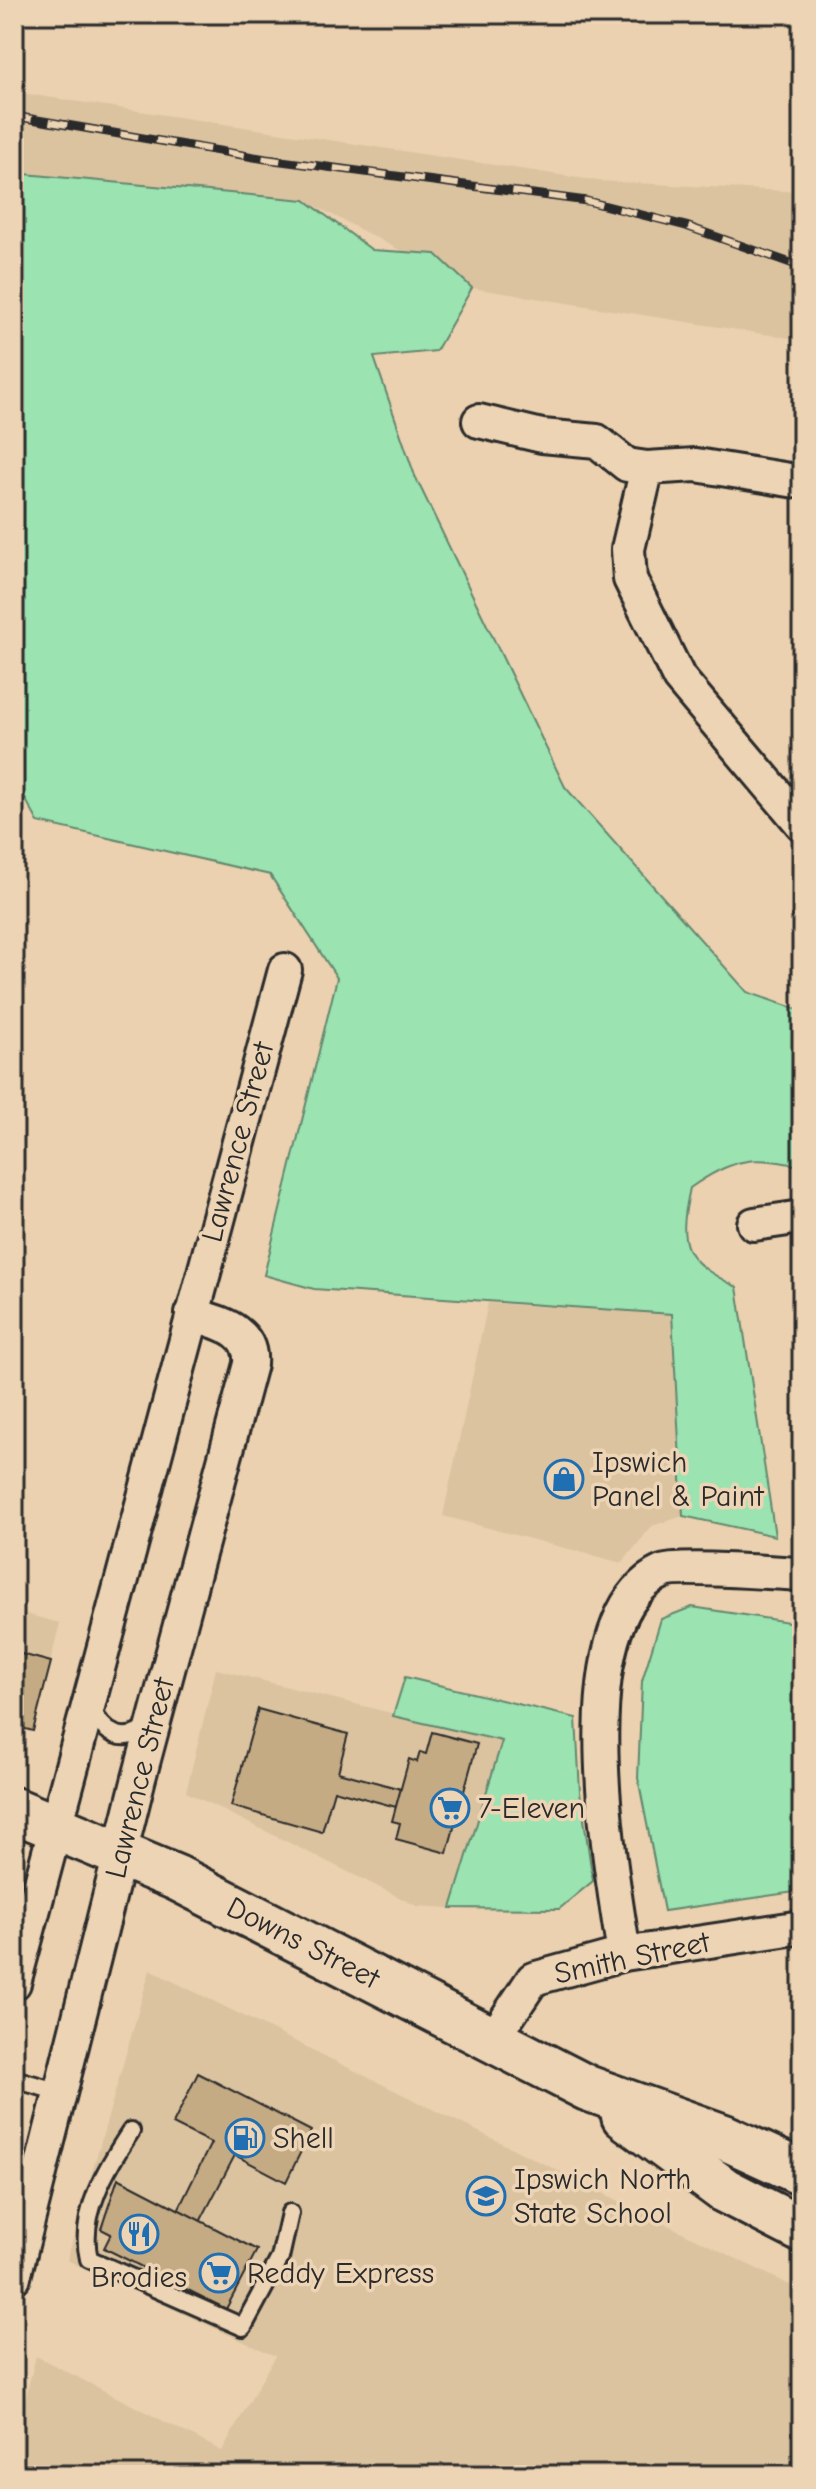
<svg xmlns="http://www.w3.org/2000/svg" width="816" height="2489" viewBox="0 0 816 2489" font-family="'Comic Neue',sans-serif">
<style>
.built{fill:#dbc3a0}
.green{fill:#9be3b1;stroke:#63876e;stroke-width:2}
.building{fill:#c4ab84;stroke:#2b2b2b;stroke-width:2}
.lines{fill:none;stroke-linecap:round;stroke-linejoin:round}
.lane-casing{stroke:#2b2b2b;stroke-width:22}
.street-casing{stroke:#2b2b2b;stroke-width:38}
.primary-casing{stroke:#2b2b2b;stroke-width:50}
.lane{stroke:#edd4b5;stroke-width:16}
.street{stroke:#edd4b5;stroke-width:32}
.primary{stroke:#edd4b5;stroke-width:44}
.rail-casing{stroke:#2b2b2b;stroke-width:9}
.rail{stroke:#edd4b5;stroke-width:6;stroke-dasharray:18;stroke-linecap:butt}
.labels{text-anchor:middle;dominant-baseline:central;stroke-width:7;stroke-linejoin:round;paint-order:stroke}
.street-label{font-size:30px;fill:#2b2b2b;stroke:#edd4b5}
.poi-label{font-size:30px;fill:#2b2b2b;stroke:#edd4b5;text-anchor:start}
</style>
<rect width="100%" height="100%" fill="#ebd1af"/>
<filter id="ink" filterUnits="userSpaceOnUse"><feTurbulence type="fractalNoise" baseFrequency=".0125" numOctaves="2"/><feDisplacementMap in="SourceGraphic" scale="16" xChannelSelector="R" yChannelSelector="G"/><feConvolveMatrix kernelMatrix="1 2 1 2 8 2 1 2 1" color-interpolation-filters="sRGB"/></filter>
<g filter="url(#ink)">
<g class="built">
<polygon points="14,92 599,181 802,192 802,340 472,288 304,200 14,173"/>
<polygon points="488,1303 672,1314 683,1516 652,1526 622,1563 443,1516"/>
<polygon points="14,1611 60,1623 33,1731 14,1726"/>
<polygon points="216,1669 502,1741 451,1908 417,1906 186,1792"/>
<polygon points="150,1970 802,2291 802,2475 14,2475 14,2443 36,2356 222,2451 275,2356 67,2260"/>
</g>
<g class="green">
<path d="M14,173l291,27 67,50 64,4 36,34 -36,63 -62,6 41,119 150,311 182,205 55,19v156c-48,-13 -71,-8 -112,21 -13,59 -7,72 47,99l38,249 -92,-20 -11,-202 -358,-25 -50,-14 73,-297 -67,-103 -232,-53 -24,-44z"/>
<polygon points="692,1607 802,1624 802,1891 664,1911 638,1778 642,1681 661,1619"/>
<polygon points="405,1677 576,1718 580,1792 593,1881 559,1909 451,1908 502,1741 393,1716"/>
</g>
<g class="building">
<polygon points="14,1652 51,1662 33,1731 14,1726"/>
<polygon points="258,1709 348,1734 338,1772 401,1789 396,1807 334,1790 322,1832 231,1806"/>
<polygon points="432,1732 477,1744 447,1853 396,1839 400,1823 392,1821 409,1759 417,1762 420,1752 426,1754"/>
<polygon points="198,2073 311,2131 286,2182 235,2155 200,2222 178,2210 211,2143 173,2124"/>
<polygon points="118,2178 257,2250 226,2309 104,2248 111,2234 101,2229"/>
</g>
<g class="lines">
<g class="lane-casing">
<g id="lane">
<path d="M91,1708c13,27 33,38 59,18"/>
<polyline points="14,2079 60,2092"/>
<path d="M131,2131c-24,36 -53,83 -42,128l154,68 37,-69 10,-45"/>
</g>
</g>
<g class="street-casing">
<g id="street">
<polyline points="479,421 542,436 597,441 627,465 647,468"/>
<polyline points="802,482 696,465 647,468 628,549 630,579 679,678 802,824"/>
<polyline points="754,1224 802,1217"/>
<path d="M624,1954c-13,-86 -60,-337 38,-382 14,-7 117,1 140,2"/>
<polyline points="14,1983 285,970"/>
<polyline points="493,2039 533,1979 624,1954 802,1927"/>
<path d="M14,2277l125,-499 111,-414c3,-35 -31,-41 -58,-50"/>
</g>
</g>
<g class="primary-casing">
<g id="primary">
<polyline points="14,1810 177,1878 587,2088 724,2137 802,2173"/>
<polyline points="624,2116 724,2190 802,2230"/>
</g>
</g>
<use href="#lane" class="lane"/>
<use href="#street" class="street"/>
<use href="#primary" class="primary"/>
<g class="rail-casing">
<polyline id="rail" points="14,116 266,159 587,201 686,226 802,267"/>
</g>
<use href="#rail" class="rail"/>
</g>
</g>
<defs>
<g id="shop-ring" transform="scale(2)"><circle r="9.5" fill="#edd4b5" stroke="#1f6fb2" stroke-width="1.5"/><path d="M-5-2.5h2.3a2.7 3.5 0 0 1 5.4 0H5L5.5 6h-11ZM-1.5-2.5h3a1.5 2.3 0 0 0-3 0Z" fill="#1f6fb2"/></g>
<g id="supermarket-ring" transform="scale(2)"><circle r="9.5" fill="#edd4b5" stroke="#1f6fb2" stroke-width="1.5"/><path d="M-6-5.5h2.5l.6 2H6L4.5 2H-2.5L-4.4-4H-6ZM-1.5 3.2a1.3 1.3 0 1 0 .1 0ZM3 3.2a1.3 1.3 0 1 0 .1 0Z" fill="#1f6fb2"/></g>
<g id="fuel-ring" transform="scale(2)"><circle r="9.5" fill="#edd4b5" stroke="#1f6fb2" stroke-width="1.5"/><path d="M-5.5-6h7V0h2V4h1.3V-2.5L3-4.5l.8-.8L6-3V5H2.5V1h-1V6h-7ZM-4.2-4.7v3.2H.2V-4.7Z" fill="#1f6fb2"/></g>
<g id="school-ring" transform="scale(2)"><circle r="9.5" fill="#edd4b5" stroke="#1f6fb2" stroke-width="1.5"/><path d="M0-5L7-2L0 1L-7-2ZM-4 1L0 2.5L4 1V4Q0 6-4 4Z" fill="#1f6fb2"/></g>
<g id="restaurant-ring" transform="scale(2)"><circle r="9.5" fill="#edd4b5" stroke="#1f6fb2" stroke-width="1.5"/><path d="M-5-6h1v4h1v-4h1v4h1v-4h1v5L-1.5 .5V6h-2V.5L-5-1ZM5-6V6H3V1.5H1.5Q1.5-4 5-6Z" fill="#1f6fb2"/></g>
</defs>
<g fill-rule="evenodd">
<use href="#shop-ring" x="564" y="1479"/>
<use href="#supermarket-ring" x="450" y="1808"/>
<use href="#fuel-ring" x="245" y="2138"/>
<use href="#school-ring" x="486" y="2196"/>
<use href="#restaurant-ring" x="139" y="2234"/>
<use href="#supermarket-ring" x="219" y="2273"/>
</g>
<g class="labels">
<g class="street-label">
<text transform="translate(238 1142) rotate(-75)">Lawrence Street</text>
<text transform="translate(140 1778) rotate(-76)">Lawrence Street</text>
<text transform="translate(303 1943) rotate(27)">Downs Street</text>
<text transform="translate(632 1958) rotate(-12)">Smith Street</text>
</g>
<g class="poi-label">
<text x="592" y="1462">Ipswich<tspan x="592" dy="34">Panel &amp; Paint</tspan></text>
<text x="478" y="1808">7-Eleven</text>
<text x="273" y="2138">Shell</text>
<text x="514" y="2179">Ipswich North<tspan x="514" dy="34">State School</tspan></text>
<text x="247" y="2273">Reddy Express</text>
<text x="139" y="2277" text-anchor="middle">Brodies</text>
</g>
</g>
<rect width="816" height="2489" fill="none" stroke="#edd4b5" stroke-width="48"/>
<rect x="24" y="24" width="768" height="2441" fill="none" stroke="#2b2b2b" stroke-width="3" filter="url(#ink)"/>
</svg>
